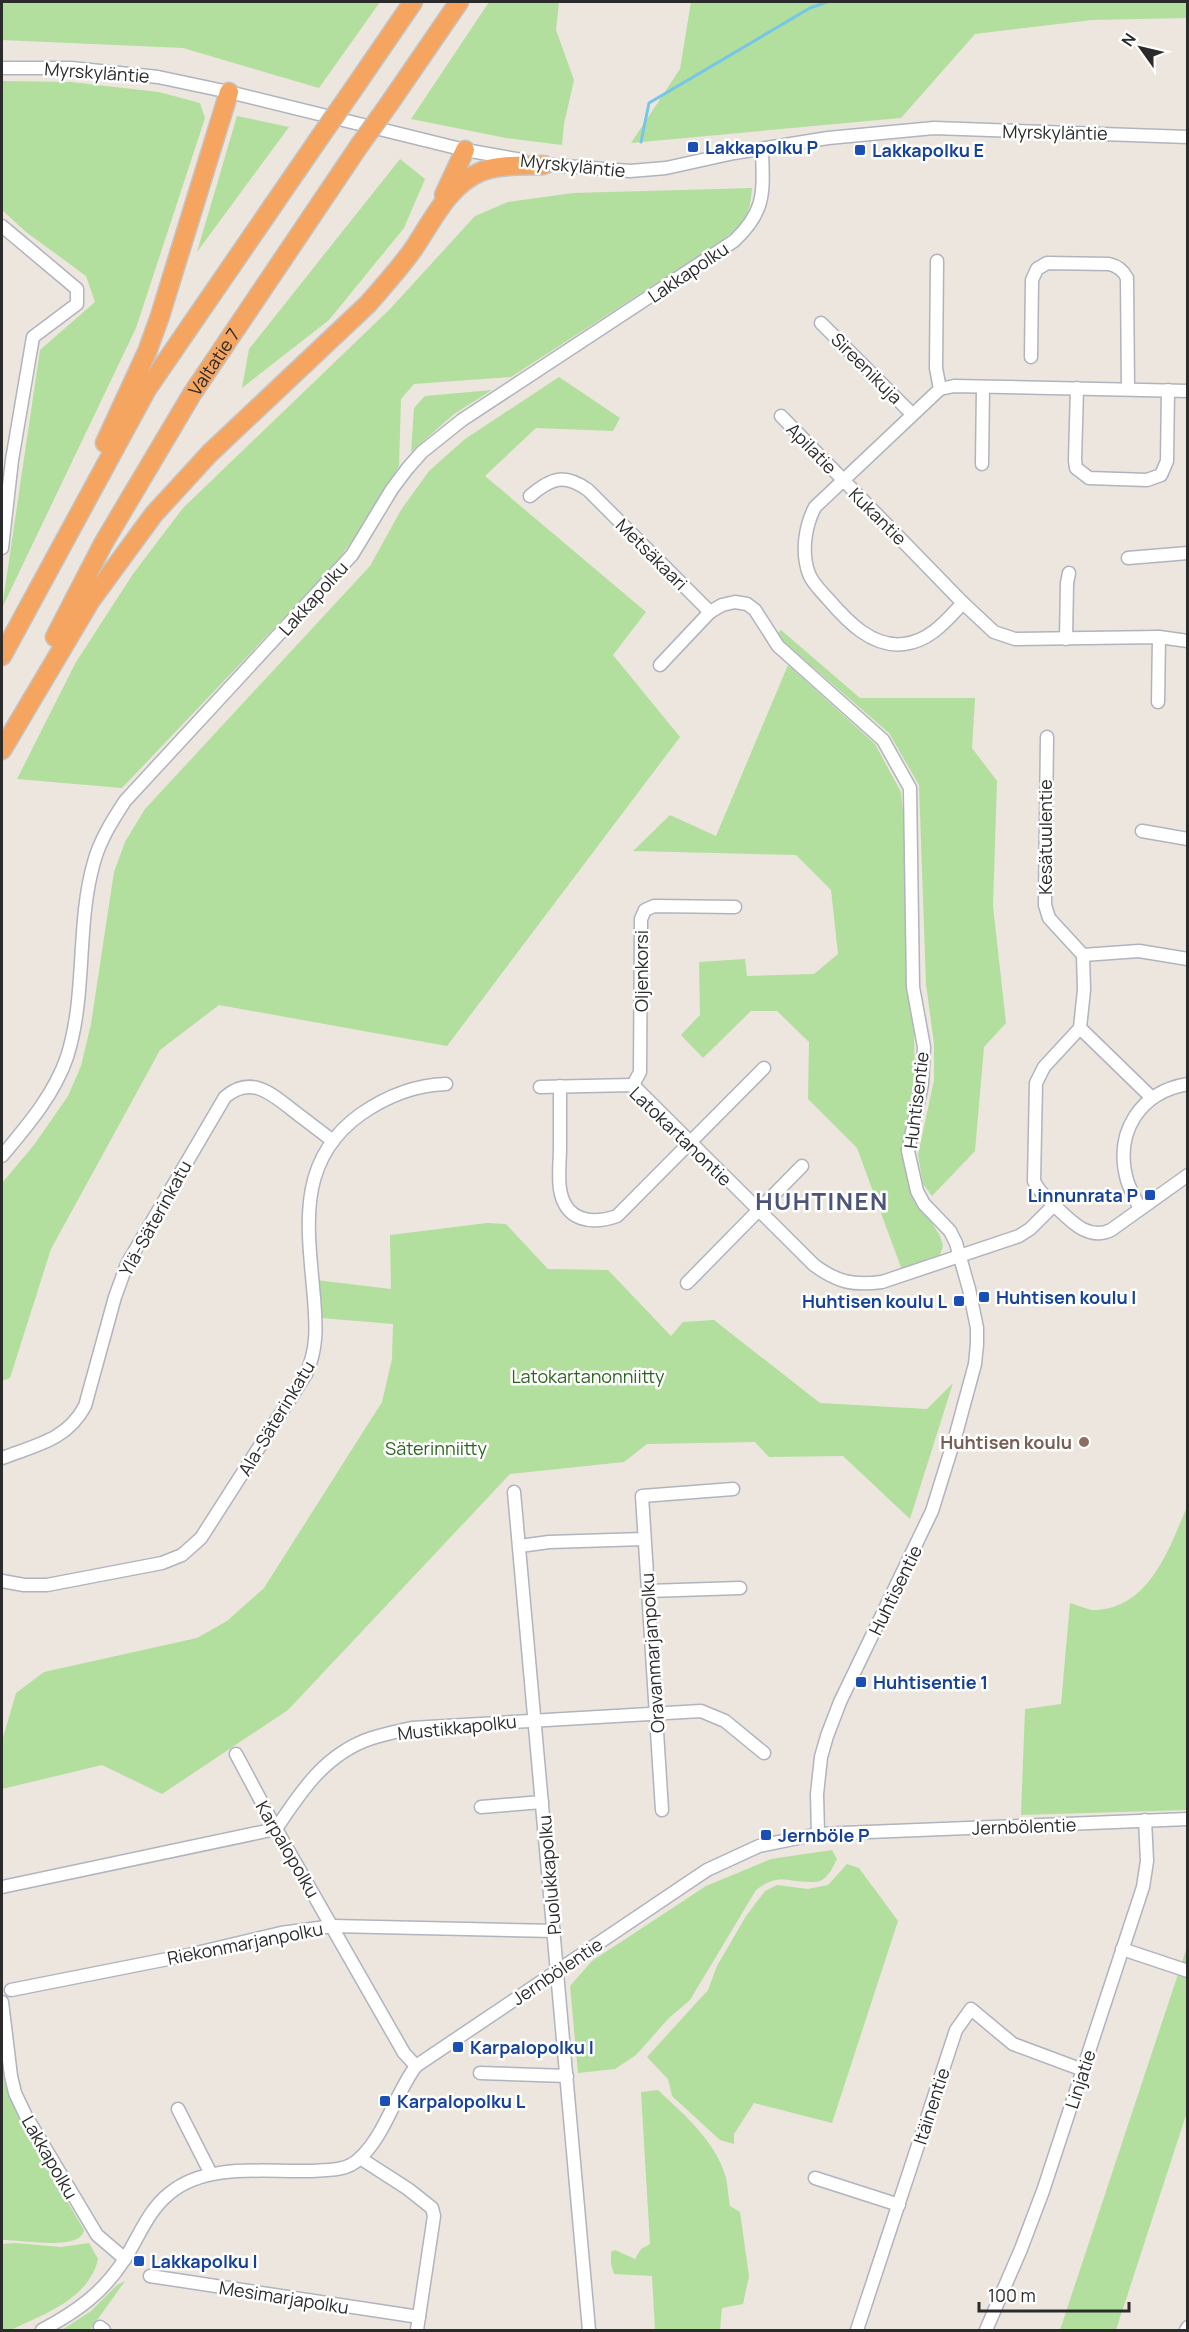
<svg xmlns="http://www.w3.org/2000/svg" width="1189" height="2332" viewBox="0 0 1189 2332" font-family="Manrope,sans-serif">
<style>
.green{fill:#b2df9d}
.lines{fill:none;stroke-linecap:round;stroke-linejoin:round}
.stream{stroke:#76c6e8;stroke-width:3}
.minor-casing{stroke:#b1b3be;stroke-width:15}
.highway-casing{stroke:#c4c4c4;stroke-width:21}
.minor{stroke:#fff;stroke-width:12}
.highway{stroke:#f5a55f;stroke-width:18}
.highway-bridge-casing{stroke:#c4c4c4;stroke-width:21;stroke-linecap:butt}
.highway-bridge{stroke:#f5a55f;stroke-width:18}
.transit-dot{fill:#1a4fb4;stroke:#fff;stroke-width:2}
.education-dot{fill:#8d6e63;stroke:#fff;stroke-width:2}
.labels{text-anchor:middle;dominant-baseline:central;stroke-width:5;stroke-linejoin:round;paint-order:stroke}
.street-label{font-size:18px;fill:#2b2b2b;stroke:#fff}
.transit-label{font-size:18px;font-weight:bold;fill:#164399;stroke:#fff;text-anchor:start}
.park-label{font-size:18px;fill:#2b641e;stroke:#fff}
.education-label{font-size:18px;font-weight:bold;fill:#785e54;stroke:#fff;text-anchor:end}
.district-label{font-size:24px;font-weight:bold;letter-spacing:1.5px;fill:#4d5479;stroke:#fff}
</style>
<rect width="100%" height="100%" fill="#ece6de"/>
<g class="green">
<polygon points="2,2 380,2 319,88 183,48 2,40"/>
<polygon points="489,2 559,2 556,30 574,80 564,124 562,145 506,138 411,119"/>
<polygon points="691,2 1187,2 1188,18 1092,20 975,34 901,118 631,143 680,69"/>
<polygon points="2,81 71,82 159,92 200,103 205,118 136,328 2,608 40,350 95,302 86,276 26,232 2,210"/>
<polygon points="237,116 289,127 197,252"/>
<polygon points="400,159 425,179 404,228 329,320 242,388 249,349"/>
<path d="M752,188c-2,30 -9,36 -32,54l-209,135 -97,7 -13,15 -2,67 -39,63 -23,33 -215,226 -105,-9 59,-117 57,-88 50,-66 207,-199 85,-93 33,-14 65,-9z"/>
<polygon points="559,377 620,418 613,431 536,428 485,476 646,612 613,655 680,737 447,1046 219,1005 160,1050 51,1249 10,1378 2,1381 2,1183 34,1145 68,1096 81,1066 91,1024 114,872 125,842 145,809 370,566 401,510 429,471 465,439"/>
<polygon points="492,390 454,414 411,452 414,408 425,396"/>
<polygon points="781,630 860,698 975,698 972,748 997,781 993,906 1006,1023 984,1047 975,1151 932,1196 923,1184 918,1155 934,1080 934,1044 926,984 919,785 889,733 776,635"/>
<polygon points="788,665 875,744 901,792 905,829 907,979 914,1033 915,1076 902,1148 914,1195 940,1236 943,1246 940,1255 902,1270 857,1148 808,1099 809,1042 777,1011 751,1011 703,1058 681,1035 700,1015 699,962 745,959 747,976 814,974 838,954 831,890 796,855 633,851 670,815 716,836"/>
<polygon points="487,1223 506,1224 548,1269 608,1270 671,1336 683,1322 714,1320 820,1403 927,1409 953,1383 910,1519 843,1456 769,1457 755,1442 647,1444 624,1462 510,1474 288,1710 162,1794 102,1765 2,1789 2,1741 16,1693 44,1672 197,1638 227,1621 264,1588 382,1402 392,1359 393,1324 321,1318 316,1280 391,1289 390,1235"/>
<path d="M1187,1507v303l-166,5 4,-106 36,-5 9,-101c8,2 19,8 27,7 54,-4 72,-62 90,-103z"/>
<path d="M832,1850l5,9c-4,8 -9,19 -17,22 -2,1 -9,1 -10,1 -25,0 -31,-9 -54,8l-66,110 -21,18 -33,37 -21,14 -37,4 -8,-87 22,-25 114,-75 65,-27z"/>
<polygon points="847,1864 859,1868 898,1921 832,2123 754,2103 734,2134 734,2144 720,2140 672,2096 668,2079 647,2057 708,1990 717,1966 746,1916 765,1891 777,1885 808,1889 828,1885"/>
<polygon points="1187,1947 1187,2112 1116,2330 1060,2330"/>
<path d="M2,2061l3,24 14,34 65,111c-3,22 -65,9 -82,10z"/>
<path d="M658,2090c26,25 58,51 68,88 2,9 2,18 4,28l10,6 9,64 -6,28 -21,4 -2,22h-65l-3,-54 -38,-2 -3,-10v-12l4,-2 20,9 6,-10 9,-5 -9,-152z"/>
<path d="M15,2243l46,4 28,-4 9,16c-9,40 -54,55 -87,71h-9v-86z"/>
<polygon points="125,2281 90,2330 62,2330 91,2311 117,2285"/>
</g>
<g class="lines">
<polyline class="stream" points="641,142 649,103 810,8 827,2"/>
<g class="minor-casing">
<g id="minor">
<polyline points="2,68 71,68 158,77 229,92 465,150 522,160"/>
<polyline points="539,164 630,171 666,168 734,153 828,138 934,128 1188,137"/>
<polyline points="2,226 77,289 77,304 33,337 12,460 2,548"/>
<polyline points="937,261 936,368 940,389"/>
<polyline points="821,323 912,414"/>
<path d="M1031,357l1,-77 5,-11 10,-6 62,1c9,2 14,6 18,14l1,111"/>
<polyline points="1077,388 1075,460 1076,468 1089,478 1147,480 1161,475 1167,461 1168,390"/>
<polyline points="781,416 963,603 994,632 1015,639 1159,637 1188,641"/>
<polyline points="982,464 983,387"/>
<path d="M530,496c21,-18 34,-23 58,-6l122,122"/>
<polyline points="1128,558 1188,553"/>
<path d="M963,603c-17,18 -33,38 -59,41 -32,4 -57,-23 -76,-45 -7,-8 -15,-15 -19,-25 -8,-21 -4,-48 6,-67l125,-118 14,-3 234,5"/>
<polyline points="1066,639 1067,583 1069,573"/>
<polyline points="660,665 710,612 722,605 735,602 747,604 755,610 778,646 883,740 910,788 913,987 924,1047 922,1084 908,1151 917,1191 924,1204 950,1231 956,1243 969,1289 977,1328 977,1344 975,1364 956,1434 932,1511 840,1702 827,1736 821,1757 817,1794 818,1834"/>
<polyline points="1158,702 1159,637"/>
<path d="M1047,737l-2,168 4,13 34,37 1,35 -4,38 -36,39 -8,16 -2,98c4,10 13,17 21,25 16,15 33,35 56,24l77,-55"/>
<polyline points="1142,831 1188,839"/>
<polyline points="1083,955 1139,951 1188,959"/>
<polyline points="1080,1028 1151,1097"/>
<polyline points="633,1085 640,1072 641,919 645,910 654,906 735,907"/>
<path d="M560,1086c0,21 0,41 0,61 0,13 -2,29 0,42 5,32 31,36 57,27l147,-148"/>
<path d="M540,1087l93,-2 181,180c23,17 39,21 68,17l137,-46 11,-7 24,-24"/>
<path d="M2,1156c25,-30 52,-61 65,-99 20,-63 9,-133 27,-195 6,-22 18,-41 31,-61l227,-246 40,-66 15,-20 15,-17 40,-32 272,-179c33,-31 29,-50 28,-92"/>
<path d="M1140,1209c-4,-9 -10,-19 -13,-29 -13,-48 13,-88 61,-96"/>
<polyline points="687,1283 802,1166"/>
<path d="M2,1458c34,-13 65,-18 83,-52l30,-109 12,-33 98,-167c27,-23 48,-2 70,15 13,10 25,19 38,29"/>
<polyline points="514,1492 589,2330"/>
<polyline points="520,1546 549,1542 644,1539"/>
<path d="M2,1581l22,4h23l115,-22 20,-8 19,-17 105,-164c12,-26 10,-49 8,-76 -6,-70 -19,-137 47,-184 26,-18 53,-29 85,-30"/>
<polyline points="648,1591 740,1588"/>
<polyline points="236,1754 276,1829 404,2053 416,2066"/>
<polyline points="481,1807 542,1802"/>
<polyline points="662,1810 642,1496 733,1489"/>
<path d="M2,1887l274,-58c25,-38 50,-76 96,-91 13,-4 27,-7 40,-10l289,-17 24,10 39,32"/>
<polyline points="1122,1949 1188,1971"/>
<polyline points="11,1990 188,1955 281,1933 333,1926 554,1931"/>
<polyline points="2,2002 11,2076 15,2093 26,2116 97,2235 125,2259"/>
<polyline points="480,2073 567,2076"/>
<polyline points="178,2109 211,2174"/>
<polyline points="360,2158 408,2189 432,2208 434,2216 417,2330"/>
<polyline points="815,2178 899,2205"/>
<polyline points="150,2276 419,2317"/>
<polyline points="100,2327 104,2330"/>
<path d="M42,2330c34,-18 61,-37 82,-70 15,-23 24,-50 46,-67 36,-30 94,-21 137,-22 17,-1 39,1 52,-12 26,-23 36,-65 57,-93l291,-196 52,-24 59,-12 370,-15"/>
<polyline points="857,2330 956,2030 971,2009 1013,2044 1083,2070"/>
<polyline points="986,2330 1021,2249 1043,2191 1143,1887 1147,1861 1145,1820"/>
<polyline points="1186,2330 1188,2327"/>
</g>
</g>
<g class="highway-casing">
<g id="highway">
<polyline points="352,91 413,2"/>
<polyline points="389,104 459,2"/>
<polyline points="444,195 465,150"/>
<polyline points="105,443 147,352 160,316 229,92"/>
<path id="s1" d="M55,637l48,-93 89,-150 167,-248"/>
<polyline points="2,656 147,389 320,137"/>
<path d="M2,750l89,-150 63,-86 56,-61 158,-149c15,-17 30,-34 44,-53 19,-27 35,-65 68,-79 19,-8 44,-6 64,-7"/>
</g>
</g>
<use href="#minor" class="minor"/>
<use href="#highway" class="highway"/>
<g class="highway-bridge-casing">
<g id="highway-bridge">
<polyline points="320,137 352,91"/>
<polyline points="359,146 389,104"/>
</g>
</g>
<use href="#highway-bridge" class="highway-bridge"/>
</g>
<g class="transit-dot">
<rect x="687" y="141" width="12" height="12" rx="3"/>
<rect x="854" y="144" width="12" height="12" rx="3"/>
<rect x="1144" y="1189" width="12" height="12" rx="3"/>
<rect x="978" y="1291" width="12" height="12" rx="3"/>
<rect x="953" y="1295" width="12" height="12" rx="3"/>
<rect x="855" y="1676" width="12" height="12" rx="3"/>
<rect x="760" y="1829" width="12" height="12" rx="3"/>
<rect x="452" y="2041" width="12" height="12" rx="3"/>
<rect x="379" y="2095" width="12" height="12" rx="3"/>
<rect x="133" y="2255" width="12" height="12" rx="3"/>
</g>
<circle class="education-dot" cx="1084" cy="1442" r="6"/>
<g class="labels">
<g class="street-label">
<text transform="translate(97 72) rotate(4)">Myrskyläntie</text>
<text transform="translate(1055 132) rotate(1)">Myrskyläntie</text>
<text transform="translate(573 165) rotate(6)">Myrskyläntie</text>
<text transform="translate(688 272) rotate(-34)">Lakkapolku</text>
<text stroke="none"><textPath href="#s1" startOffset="318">Valtatie 7</textPath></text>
<text transform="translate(867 368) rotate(45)">Sireenikuja</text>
<text transform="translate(812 448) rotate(46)">Apilatie</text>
<text transform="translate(878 516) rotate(45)">Kukantie</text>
<text transform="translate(652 554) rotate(45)">Metsäkaari</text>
<text transform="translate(313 598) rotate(-48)">Lakkapolku</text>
<text transform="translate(1045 837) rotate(-90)">Kesätuulentie</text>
<text transform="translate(641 971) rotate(-90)">Oljenkorsi</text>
<text transform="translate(916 1100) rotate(-83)">Huhtisentie</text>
<text transform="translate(681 1136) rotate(44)">Latokartanontie</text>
<text transform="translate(155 1218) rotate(-61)">Ylä-Säterinkatu</text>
<text transform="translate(276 1418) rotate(-59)">Ala-Säterinkatu</text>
<text transform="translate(895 1590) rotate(-64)">Huhtisentie</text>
<text transform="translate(652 1653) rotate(-94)">Oravanmarjanpolku</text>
<text transform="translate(457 1727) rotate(-6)">Mustikkapolku</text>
<text transform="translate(1024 1826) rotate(-2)">Jernbölentie</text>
<text transform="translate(288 1849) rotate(60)">Karpalopolku</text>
<text transform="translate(549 1875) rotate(-95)">Puolukkapolku</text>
<text transform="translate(245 1943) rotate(-11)">Riekonmarjanpolku</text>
<text transform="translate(557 1971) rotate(-34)">Jernbölentie</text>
<text transform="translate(1080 2079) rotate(-72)">Linjatie</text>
<text transform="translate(931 2106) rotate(-72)">Itäinentie</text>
<text transform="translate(50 2157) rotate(60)">Lakkapolku</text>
<text transform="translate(284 2297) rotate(9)">Mesimarjapolku</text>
</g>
<g class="transit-label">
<text x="705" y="147">Lakkapolku P</text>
<text x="872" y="150">Lakkapolku E</text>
<text x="1138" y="1195" text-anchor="end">Linnunrata P</text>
<text x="996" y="1297">Huhtisen koulu I</text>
<text x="947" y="1301" text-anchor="end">Huhtisen koulu L</text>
<text x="873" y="1682">Huhtisentie 1</text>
<text x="778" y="1835">Jernböle P</text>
<text x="470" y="2047">Karpalopolku I</text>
<text x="397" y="2101">Karpalopolku L</text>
<text x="151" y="2261">Lakkapolku I</text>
</g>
<g class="park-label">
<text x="588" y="1376">Latokartanonniitty</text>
<text x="436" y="1448">Säterinniitty</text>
</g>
<g class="education-label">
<text x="1072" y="1442">Huhtisen koulu</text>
</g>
<g class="district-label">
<text x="822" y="1200">HUHTINEN</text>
</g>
</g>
<rect width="1189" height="2332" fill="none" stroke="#2b2b2b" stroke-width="6"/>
<g transform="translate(1141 48) rotate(304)" stroke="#ffffff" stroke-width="4.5" paint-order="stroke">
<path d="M0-4.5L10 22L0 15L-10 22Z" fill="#2b2b2b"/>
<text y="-9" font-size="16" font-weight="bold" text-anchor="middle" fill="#2b2b2b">N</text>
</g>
<path d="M979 2302v9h150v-9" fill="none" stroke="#2b2b2b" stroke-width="3"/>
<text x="988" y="2302" font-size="18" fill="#2b2b2b" stroke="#ffffff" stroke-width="4.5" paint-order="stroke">100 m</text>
</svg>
